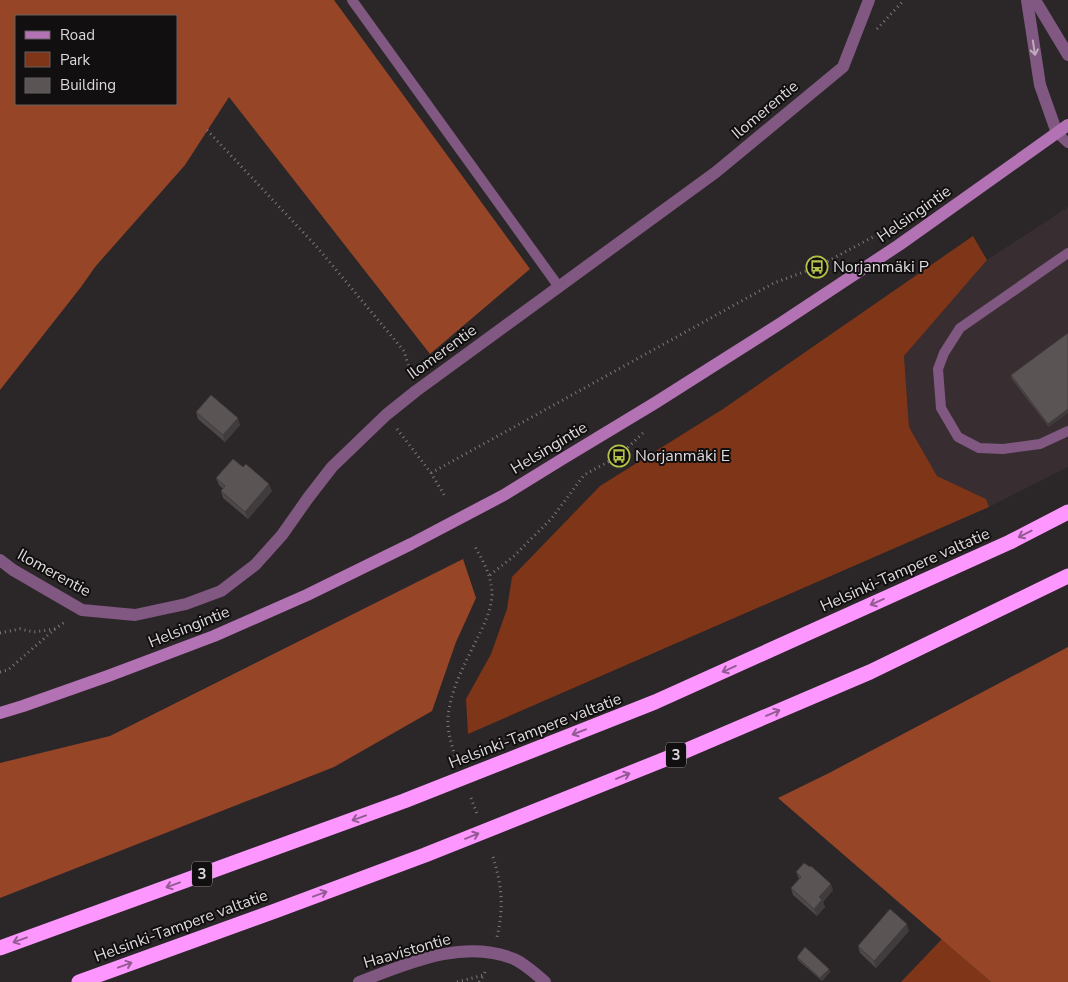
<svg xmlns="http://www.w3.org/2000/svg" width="1068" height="982" viewBox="0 0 1068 982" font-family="'Nunito Sans',sans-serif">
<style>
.built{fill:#382d31}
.green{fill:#7f3518}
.forest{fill:#964627;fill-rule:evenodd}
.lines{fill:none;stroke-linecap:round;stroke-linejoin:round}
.path{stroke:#7e797b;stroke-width:3;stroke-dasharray:1 4;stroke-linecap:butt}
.service{stroke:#805881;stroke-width:10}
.minor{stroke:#805881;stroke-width:12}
.tertiary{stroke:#805881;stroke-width:12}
.secondary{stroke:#b272b4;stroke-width:12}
.motorway{stroke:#fd97ff;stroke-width:15}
.wall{fill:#4e4849}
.shaded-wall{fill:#403b3c}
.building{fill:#5b5455;stroke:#403b3c}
.oneway{stroke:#bdacbc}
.oneway2{stroke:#935a93}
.labels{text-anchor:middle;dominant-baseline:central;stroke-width:4;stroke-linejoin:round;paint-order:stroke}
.shield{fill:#120f10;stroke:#a19d9e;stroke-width:1}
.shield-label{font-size:15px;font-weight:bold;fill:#dedadb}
.street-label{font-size:16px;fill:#dedadb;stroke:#120f10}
.poi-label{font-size:16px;fill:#dedadb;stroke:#120f10;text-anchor:start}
</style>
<rect width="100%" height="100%" fill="#2b2628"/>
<polygon class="built" points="1068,207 1068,467 989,507 986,499 937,476 909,427 904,356 987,260"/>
<g class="green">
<polygon points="973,236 987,260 904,356 909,427 937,476 986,499 989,507 468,734 466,699 491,654 507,609 512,577 600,486 723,409"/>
<polygon points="942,939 991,982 901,982"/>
</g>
<g class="forest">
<path d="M0,0h334l196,269 -100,85 -201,-257 -44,68 -90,102 -14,20 -81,103zM176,16v88h-160v-88z"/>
<polygon points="463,559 476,598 456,642 432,711 334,767 0,898 0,763 110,736"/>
<polygon points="1068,647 1068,982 991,982 778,798 829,773"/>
</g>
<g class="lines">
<g class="path">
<polyline points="877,29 904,0"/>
<polyline points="207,130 317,247 404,351 411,374"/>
<polyline points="397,429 431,473 446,498"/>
<polyline points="431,473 774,283 817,267 886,230"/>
<polyline points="490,575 514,556 552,518 584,475 619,456 645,431"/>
<polyline points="0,633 20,629 34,632 55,629"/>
<polyline points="0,672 8,670 55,629 66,621"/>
<path d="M455,756c-3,-10 -6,-19 -7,-30 -2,-28 17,-63 29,-87 7,-14 14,-28 15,-44 0,-19 -9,-34 -18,-50"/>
<polyline points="471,798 477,814"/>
<path d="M493,857c9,29 11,50 4,80"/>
<polyline points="457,982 484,975 486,969"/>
<polyline points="479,982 484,975"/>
</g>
<g class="service">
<polyline points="352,0 559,287"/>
<polyline points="1057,133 1068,143"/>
<polyline points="1068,253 960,328 944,353 938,369 941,408 958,437 979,448 1003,449 1040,444 1068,431"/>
</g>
<g class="minor">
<polyline points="0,560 13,570 82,610 135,615 186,604 221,591 255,565 282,535 308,498 332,467 386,415 416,391 716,172 843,67 869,0"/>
<path d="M359,982c48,-18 104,-44 155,-23 11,5 22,15 31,23"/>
</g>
<g class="tertiary">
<polyline points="1027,0 1040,85 1057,133"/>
<polyline points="1035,0 1068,55"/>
</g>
<polyline class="secondary" points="0,713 23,706 108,676 214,636 307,595 411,544 504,495 564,458 655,403 781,323 899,245 1068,125"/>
<g class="motorway">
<polyline points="0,948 404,801 655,702 1010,542 1068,512"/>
<polyline points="79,982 275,911 425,855 678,754 870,672 1068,576"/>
</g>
</g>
<g class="wall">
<polygon points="1068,333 1049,427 1012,379 1011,375"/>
<polygon points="196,412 240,425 225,442 198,419"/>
<polygon points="216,478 272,491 248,519 223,498 221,491 223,489 219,485"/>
<polygon points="796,872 833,890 823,902 825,907 817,916 793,895 791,888 799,879"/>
<polygon points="909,931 876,968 860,953 858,946"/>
<polygon points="797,957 829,969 830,972 822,981 798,960"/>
</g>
<g class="shaded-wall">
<polygon points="1068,409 1068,413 1049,427 1048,424"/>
<polygon points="238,418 240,425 225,442 223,435"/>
<polygon points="269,484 272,491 248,519 245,512"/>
<polygon points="831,884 833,890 823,902 825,907 817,916 814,909 819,897"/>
<polygon points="907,924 909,931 876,968 874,961"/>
<polygon points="829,969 830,972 822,981 820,978"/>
</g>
<g class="building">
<polygon points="1068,333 1068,409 1048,424 1011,375"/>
<polygon points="211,395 238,418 223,435 196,412"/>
<polygon points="233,459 243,467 246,464 269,484 245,512 221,491 225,486 216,478"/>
<polygon points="804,863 810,867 811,866 831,884 819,897 822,900 814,909 791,888 801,877 796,872"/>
<polygon points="890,909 907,924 874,961 858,946"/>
<polygon points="805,947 829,969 820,978 797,957"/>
</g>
<defs><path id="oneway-shaft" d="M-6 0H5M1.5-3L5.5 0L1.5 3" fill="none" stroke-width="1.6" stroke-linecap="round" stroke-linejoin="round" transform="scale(1.25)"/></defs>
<use class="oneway" href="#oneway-shaft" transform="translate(1034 48) rotate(81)"/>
<g class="oneway2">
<use href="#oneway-shaft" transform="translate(1025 534) rotate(153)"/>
<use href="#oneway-shaft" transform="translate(877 602) rotate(156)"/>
<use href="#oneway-shaft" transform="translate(729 669) rotate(156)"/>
<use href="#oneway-shaft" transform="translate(773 713) rotate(-23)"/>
<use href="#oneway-shaft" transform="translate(579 732) rotate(159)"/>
<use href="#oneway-shaft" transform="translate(623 776) rotate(-22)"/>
<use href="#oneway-shaft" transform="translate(359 818) rotate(160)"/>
<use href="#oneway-shaft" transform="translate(472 836) rotate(-22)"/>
<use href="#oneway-shaft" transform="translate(173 885) rotate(160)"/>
<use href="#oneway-shaft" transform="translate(320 894) rotate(-20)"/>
<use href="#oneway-shaft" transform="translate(20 940) rotate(160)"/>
<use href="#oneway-shaft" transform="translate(125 965) rotate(-20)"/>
</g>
<defs>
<g id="bus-ring" transform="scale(1.125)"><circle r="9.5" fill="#120f10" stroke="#b5c249" stroke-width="1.5"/><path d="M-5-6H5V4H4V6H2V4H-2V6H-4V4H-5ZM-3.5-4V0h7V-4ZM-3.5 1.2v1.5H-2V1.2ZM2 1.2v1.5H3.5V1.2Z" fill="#b5c249"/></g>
</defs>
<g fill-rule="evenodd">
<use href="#bus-ring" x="817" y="267"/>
<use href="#bus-ring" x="619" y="456"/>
</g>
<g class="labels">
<g class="shield">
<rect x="666" y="742.5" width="20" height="25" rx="4"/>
<rect x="192" y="861.5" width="20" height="25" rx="4"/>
</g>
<g class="shield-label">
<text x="676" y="755">3</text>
<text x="202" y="874">3</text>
</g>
<g class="street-label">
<text transform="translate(765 110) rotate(-40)">Ilomerentie</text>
<text transform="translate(914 214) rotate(-35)">Helsingintie</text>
<text transform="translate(442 352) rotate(-36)">Ilomerentie</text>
<text transform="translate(549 448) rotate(-31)">Helsingintie</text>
<text transform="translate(905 570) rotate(-24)">Helsinki-Tampere valtatie</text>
<text transform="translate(54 573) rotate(29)">Ilomerentie</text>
<text transform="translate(189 627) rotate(-22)">Helsingintie</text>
<text transform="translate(535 731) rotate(-21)">Helsinki-Tampere valtatie</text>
<text transform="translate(181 926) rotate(-20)">Helsinki-Tampere valtatie</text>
<text transform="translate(407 951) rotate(-16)">Haavistontie</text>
</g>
<g class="poi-label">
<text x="833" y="267">Norjanmäki P</text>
<text x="635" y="456">Norjanmäki E</text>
</g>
</g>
<rect x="15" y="15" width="162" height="90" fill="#120f10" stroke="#646061"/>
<rect x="25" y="31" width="25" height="8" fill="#b272b4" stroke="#646061"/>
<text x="60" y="40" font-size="15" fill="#dedadb">Road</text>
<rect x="25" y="52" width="25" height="15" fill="#7f3518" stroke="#646061"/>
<text x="60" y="65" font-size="15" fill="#dedadb">Park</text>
<rect x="25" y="78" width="25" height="15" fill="#5b5455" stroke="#646061"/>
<text x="60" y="90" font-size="15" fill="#dedadb">Building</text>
</svg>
